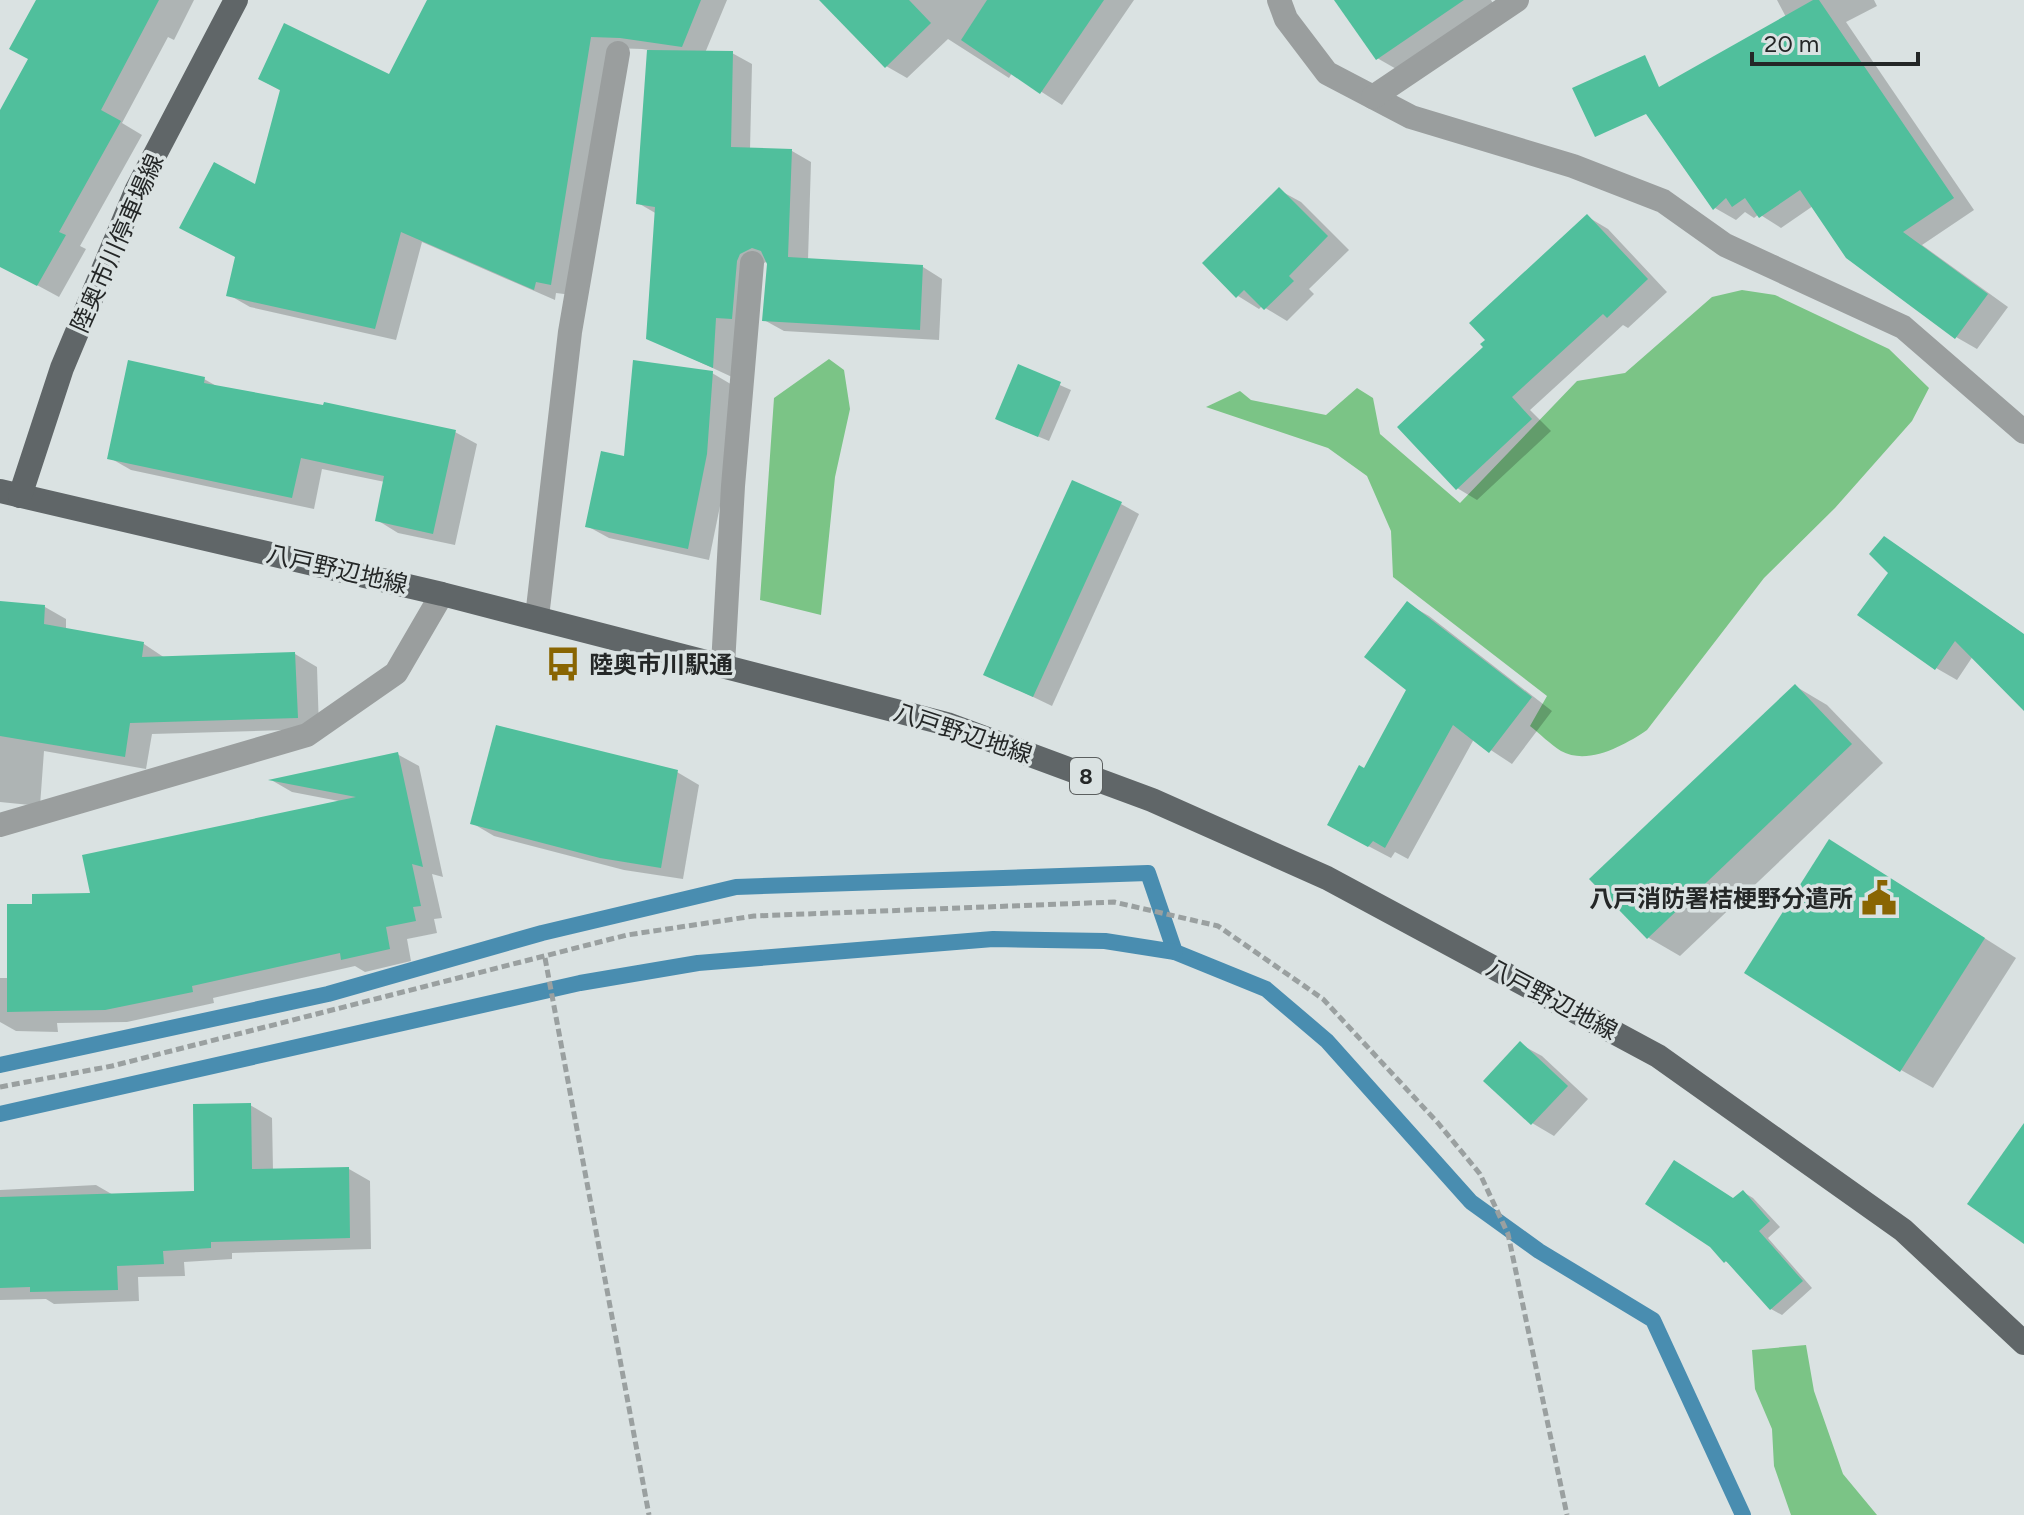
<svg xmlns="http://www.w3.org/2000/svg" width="2024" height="1515" viewBox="0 0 2024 1515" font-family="Figtree,'Noto Sans JP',sans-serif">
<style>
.forest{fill:#7bc486}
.shadow{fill:#0003}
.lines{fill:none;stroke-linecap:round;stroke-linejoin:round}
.stream{stroke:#498db0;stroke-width:16}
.building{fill:#50bf9c}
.path{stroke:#9aa0a0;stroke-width:5;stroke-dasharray:8 4;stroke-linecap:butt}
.minor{stroke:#9a9e9e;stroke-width:24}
.major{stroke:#606668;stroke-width:24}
.labels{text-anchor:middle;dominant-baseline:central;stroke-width:7;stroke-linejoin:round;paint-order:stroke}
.shield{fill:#dae2e2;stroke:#5b5f5f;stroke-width:2}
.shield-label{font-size:22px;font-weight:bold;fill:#242727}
.street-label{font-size:24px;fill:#242727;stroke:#dae2e2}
.poi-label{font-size:24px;font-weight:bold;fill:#242727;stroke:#dae2e2;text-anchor:start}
</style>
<rect width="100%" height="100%" fill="#dae2e2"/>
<g class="forest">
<path d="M1742,290l33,5 114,54 40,39 -17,33 -77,87 -71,70 -117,152c-22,15 -59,36 -86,21 -11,-7 -21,-17 -31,-25l17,-30 -154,-119 -2,-46 -24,-55 -39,-28 -122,-41 34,-16 11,9 75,15 31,-27 16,10 7,36 80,69 117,-122 48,-8 87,-76z"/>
<polygon points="829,359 844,370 850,409 835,477 821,615 760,600 774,398"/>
<polygon points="1806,1345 1814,1391 1843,1474 1877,1515 1791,1515 1774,1466 1772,1429 1755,1389 1752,1350"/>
</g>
<g class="shadow">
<polygon points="39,0 194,0 174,40 168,37 122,123 142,135 80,246 86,249 59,297 0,265 0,114 31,59"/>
<polygon points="429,0 727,0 705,53 732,53 752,64 750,150 792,151 811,162 808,260 923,267 942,279 939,340 784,331 764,320 768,261 760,265 732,377 648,338 657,214 638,203 649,50 642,49 611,48 572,295 556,293 555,300 422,242 396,340 250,307 229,295 281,91 260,79 390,76"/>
<polygon points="822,0 1134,0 1062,105 1012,73 1009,78 948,39 907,78 886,66"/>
<polygon points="1357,0 1491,0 1494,5 1398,70 1377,58"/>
<polygon points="1777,0 1874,0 1877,6 1846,22 1974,210 1922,245 2008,307 1977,349 1956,337 1813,206 1781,228 1759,214 1754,218 1745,212 1736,220 1715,208 1786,17"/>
<polygon points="1279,190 1301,202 1349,250 1309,289 1314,294 1287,321 1262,306 1259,309 1238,296"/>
<polygon points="1588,217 1608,229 1667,292 1628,328 1623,325 1530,410 1551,431 1477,500 1457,488 1486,347"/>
<polygon points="1019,367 1071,390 1049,441 1008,424"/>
<polygon points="712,373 734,386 728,467 709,560 609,538 587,526 626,458"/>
<polygon points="204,379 220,388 455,432 477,444 455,545 398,533 377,520 385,482 322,469 314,509 131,470 110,458"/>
<polygon points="1121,504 1139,514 1052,706 985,674"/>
<polygon points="1884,539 2015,628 2024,637 2024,708 1973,656 1957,680 1936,668 1890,572"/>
<polygon points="0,603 45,607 66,619 66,630 144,644 165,658 295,654 317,667 319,729 152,734 146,769 44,751 40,806 0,802"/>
<polygon points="1408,604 1429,616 1552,711 1512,764 1474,739 1408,859 1395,852 1391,858 1351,837 1364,771 1409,689"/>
<polygon points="1795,686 1827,705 1883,763 1680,956 1649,938 1592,880"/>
<polygon points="397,754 419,766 443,877 432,874 442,918 434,919 437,933 407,939 411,961 365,972 355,966 213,998 214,1003 127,1022 57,1023 58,1032 16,1031 0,1022 0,978 8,978 34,906 93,895 344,802 292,792 273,781"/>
<polygon points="677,772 699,785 683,879 624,870 494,836 472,823"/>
<polygon points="1861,860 2016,958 1933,1088 1901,1070"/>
<polygon points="1520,1044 1542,1056 1588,1099 1554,1136 1532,1123"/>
<polygon points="250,1105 272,1118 273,1170 349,1169 370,1181 371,1249 232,1253 232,1259 184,1262 185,1276 138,1277 139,1301 54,1304 46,1299 0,1300 0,1190 96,1185 115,1196 196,1193"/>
<polygon points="1743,1192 1753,1198 1780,1227 1768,1238 1812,1288 1782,1315 1771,1309 1734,1266 1725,1261"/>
</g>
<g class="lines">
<g class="stream">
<polyline points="0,1065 328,994 542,933 736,887 1148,873 1175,952 1266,989 1327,1041 1471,1202 1539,1251 1653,1320 1743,1515"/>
<polyline points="0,1114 580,983 698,963 993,939 1105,941 1175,952"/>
</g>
</g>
<g class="building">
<polygon points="36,0 159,0 101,110 121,121 59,232 66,235 37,286 0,267 0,110 28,59 9,49"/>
<polygon points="427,0 701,0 682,47 620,38 591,37 551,285 536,282 534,290 401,232 375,329 226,296 235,257 179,228 214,162 255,184 280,90 258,79 284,23 389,74"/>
<polygon points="819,0 909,0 931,23 885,68"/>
<polygon points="987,0 1104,0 1040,94 961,40"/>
<polygon points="1334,0 1464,0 1376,60"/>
<polygon points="1813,0 1819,0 1954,198 1903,232 1988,294 1955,339 1846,258 1800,190 1759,218 1745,198 1732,207 1726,198 1713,210 1646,114 1595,137 1572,88 1645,55 1659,87"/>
<polygon points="647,50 733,51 731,147 792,149 788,257 923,265 920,330 762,321 767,264 761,251 752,248 740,254 737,261 732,319 716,318 713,368 646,339 655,207 636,204"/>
<polygon points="1279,187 1328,236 1289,276 1294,281 1264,310 1244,290 1236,298 1202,263"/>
<polygon points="1587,214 1648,279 1607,318 1603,314 1512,397 1532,419 1456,490 1397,427 1483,347 1480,344 1485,340 1469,323"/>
<polygon points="128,360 205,377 204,383 323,405 324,402 456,430 433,534 375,521 384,476 301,458 292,498 107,459"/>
<polygon points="633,360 713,371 707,454 688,549 585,527 601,451 624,456"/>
<polygon points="1018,364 1061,382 1038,437 995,419"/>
<polygon points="1072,480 1122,502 1033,697 983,675"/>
<polygon points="1884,536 2024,634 2024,711 1955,641 1935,670 1857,615 1888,573 1869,554"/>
<polygon points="0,601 45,605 44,624 144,642 142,657 295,652 298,718 130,723 125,757 0,736"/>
<polygon points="1407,601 1532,697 1489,753 1453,725 1385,848 1373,841 1368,847 1327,825 1359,765 1364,768 1406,690 1364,657"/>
<polygon points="1795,684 1852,744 1647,939 1589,879"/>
<polygon points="496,725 678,770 661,868 600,858 470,824"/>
<polygon points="398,752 423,867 412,864 421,906 413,907 416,921 386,927 390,949 341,960 340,953 192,986 193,992 105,1010 7,1012 7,904 32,904 32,894 90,893 82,855 356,797 268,780"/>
<polygon points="1829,839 1985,938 1900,1072 1744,973"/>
<polygon points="1520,1041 1568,1086 1531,1125 1483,1081"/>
<polygon points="251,1103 252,1169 349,1167 350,1238 211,1242 211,1248 163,1251 164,1264 117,1266 118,1290 30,1292 30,1287 0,1288 0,1197 194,1191 193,1104"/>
<polygon points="2024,1123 2024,1244 1967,1204"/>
<polygon points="1674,1160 1733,1198 1743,1190 1770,1221 1759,1231 1803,1281 1770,1310 1726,1261 1724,1263 1710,1247 1645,1204"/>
</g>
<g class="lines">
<g class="path">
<polyline points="545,958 649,1515"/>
<polyline points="0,1087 112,1066 627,935 754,916 1114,902 1218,926 1323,999 1438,1123 1480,1174 1508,1234 1567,1515"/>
</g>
<g class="minor">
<polyline points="1279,0 1286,19 1327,73 1411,117 1573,166 1663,201 1725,245 1903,327 2024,432"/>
<polyline points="1373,97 1517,0"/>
<polyline points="537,617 570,332 618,53"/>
<polyline points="723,665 733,486 752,263"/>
<polyline points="0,825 307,735 396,673 442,594"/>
</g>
<g class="major">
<polyline points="0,491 442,594 947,724 1152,800 1327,878 1658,1056 1903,1230 2024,1343"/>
<polyline points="20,496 62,368 137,189 236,0"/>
</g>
</g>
<defs>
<g id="bus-bare" transform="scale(2.76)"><path d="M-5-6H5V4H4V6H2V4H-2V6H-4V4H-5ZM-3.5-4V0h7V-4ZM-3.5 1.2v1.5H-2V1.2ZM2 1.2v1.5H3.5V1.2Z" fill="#896502" stroke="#dae2e2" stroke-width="2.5" paint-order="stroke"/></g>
<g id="civic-bare" transform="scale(2.76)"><path d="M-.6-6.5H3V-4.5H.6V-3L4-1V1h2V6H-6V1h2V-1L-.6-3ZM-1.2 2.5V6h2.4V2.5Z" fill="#896502" stroke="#dae2e2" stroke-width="2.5" paint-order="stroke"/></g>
</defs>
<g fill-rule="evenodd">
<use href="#bus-bare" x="563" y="664"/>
<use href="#civic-bare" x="1879" y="898"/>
</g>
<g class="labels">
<rect class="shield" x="1070" y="758" width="32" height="36" rx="6"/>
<g class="shield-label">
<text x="1086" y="776">8</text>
</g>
<g class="street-label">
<text transform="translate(117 243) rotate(-66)">陸奥市川停車場線</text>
<text transform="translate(337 569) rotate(13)">八戸野辺地線</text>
<text transform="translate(963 733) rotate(18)">八戸野辺地線</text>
<text transform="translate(1552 999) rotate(28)">八戸野辺地線</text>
</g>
<g class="poi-label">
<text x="589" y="664">陸奥市川駅通</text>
<text x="1853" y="898" text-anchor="end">八戸消防署桔梗野分遣所</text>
</g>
</g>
<path d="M1752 52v12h166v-12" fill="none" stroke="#242727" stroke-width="4"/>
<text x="1764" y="52" font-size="24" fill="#242727" stroke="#dae2e2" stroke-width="6" paint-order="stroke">20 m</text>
</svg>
